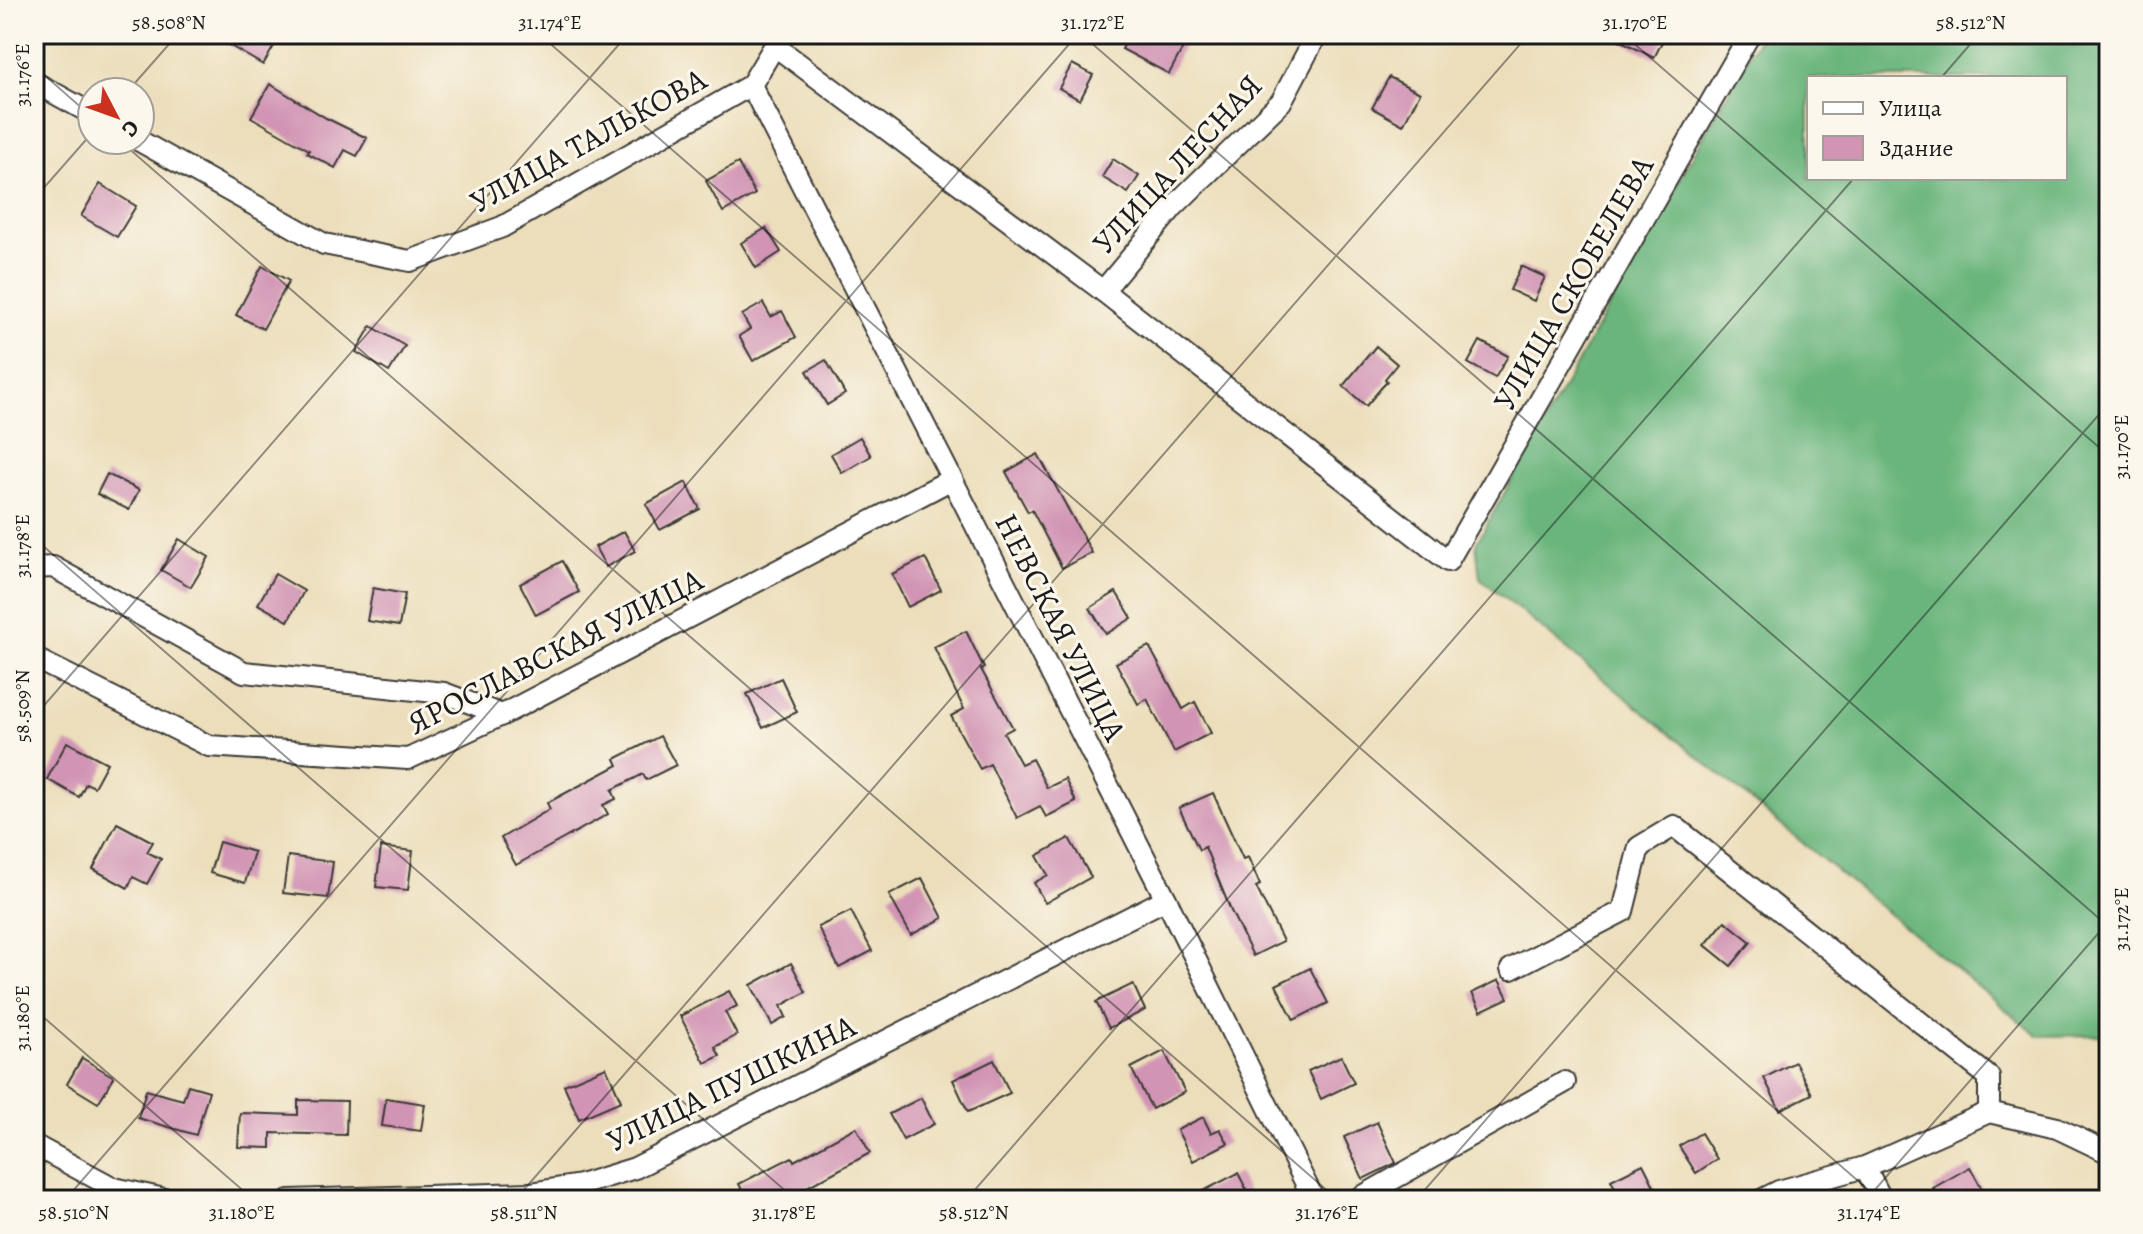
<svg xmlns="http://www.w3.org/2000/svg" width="2143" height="1234" viewBox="0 0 2143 1234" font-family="Alegreya,serif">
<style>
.forest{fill:#6ab57d;stroke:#43684c;stroke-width:2;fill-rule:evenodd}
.building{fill:#d194b4}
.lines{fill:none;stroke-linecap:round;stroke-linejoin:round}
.minor-casing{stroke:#3b3934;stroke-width:24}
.minor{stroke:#fff;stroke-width:20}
.ticks{fill:none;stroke:#1c1c1c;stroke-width:2;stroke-opacity:0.45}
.labels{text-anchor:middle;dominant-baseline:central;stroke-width:6;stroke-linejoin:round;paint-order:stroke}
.street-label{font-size:32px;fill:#1c1c1c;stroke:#fbf7ec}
.neatline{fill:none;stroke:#1c1c1c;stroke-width:3}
.ticks-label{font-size:20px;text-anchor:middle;fill:#1c1c1c}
</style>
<rect width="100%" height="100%" fill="#fbf7ec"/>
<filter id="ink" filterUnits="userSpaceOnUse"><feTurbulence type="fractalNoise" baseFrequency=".0125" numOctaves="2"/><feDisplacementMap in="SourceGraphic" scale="16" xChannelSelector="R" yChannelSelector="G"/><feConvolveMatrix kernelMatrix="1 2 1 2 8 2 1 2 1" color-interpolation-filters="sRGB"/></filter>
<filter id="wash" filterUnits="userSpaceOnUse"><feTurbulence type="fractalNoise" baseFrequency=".006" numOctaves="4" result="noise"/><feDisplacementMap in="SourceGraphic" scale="32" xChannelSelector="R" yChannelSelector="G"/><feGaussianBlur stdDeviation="1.8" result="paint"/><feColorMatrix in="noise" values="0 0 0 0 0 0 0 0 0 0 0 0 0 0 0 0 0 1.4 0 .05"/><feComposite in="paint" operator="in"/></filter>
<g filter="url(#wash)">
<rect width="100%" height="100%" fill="#ecdebb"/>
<path class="forest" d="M1761,34h348v1001l-71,1 -558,-458 -4,-34zM1809,78h256v100h-256z"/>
<g id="blocks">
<g class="building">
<polygon points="210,34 281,34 263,65"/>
<polygon points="1130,34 1171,34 1186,42 1169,74 1122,49"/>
<polygon points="1608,34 1666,34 1654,58"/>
<polygon points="1072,64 1093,75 1080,100 1059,88"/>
<polygon points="1389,77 1420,93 1403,125 1372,108"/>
<polygon points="270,84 326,118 367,138 357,156 345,150 335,168 307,153 309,150 251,117"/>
<polygon points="1113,159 1139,176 1128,193 1102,177"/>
<polygon points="738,163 755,194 723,212 706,181"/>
<polygon points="100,184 136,206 117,237 81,216"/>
<polygon points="766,228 781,252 756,268 741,243"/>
<polygon points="262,266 289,281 263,329 236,315"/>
<polygon points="1521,266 1545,277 1534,301 1510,290"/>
<polygon points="763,303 771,317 782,311 796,337 753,361 739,336 750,329 742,315"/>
<polygon points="371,326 405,346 389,372 356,352"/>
<polygon points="1480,341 1508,356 1495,378 1468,363"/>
<polygon points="1376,346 1397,364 1385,379 1387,381 1366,406 1343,386"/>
<polygon points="826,360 845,394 827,405 807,371"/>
<polygon points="860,437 871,456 842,473 831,454"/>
<polygon points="1038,454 1092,553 1062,568 1032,510 1028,512 1006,472"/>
<polygon points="107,474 139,490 129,510 97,494"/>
<polygon points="686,482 700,509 660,530 646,504"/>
<polygon points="624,531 635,551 606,567 595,547"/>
<polygon points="179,539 209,557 191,587 161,570"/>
<polygon points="925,558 941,590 908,607 892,574"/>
<polygon points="562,561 579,592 536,615 520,584"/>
<polygon points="275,574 304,591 288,621 258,604"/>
<polygon points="373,588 405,594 399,626 367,621"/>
<polygon points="1116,592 1132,618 1106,634 1090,608"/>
<polygon points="966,631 984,668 981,669 1013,728 1004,733 1021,764 1032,759 1047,788 1065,779 1076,802 1046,817 1040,806 1017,818 990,764 980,769 951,716 964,709 934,647"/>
<polygon points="1149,646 1183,709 1195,702 1211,733 1174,752 1147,699 1138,704 1116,663"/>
<polygon points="781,678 797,712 763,728 747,694"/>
<polygon points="660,736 676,765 646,780 643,774 612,790 616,799 603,805 608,814 516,865 501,838 550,809 547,803 618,765 615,759"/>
<polygon points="67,742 107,763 94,787 86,783 79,797 47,779"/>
<polygon points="1213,793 1243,859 1248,857 1260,885 1256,887 1283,941 1253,956 1231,911 1205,847 1199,850 1179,808"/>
<polygon points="117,823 153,842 147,852 161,859 147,884 133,877 128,888 93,869"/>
<polygon points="1069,838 1091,877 1045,903 1034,883 1048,875 1037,856"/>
<polygon points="219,842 254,852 245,883 210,873"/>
<polygon points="381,847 413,851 408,890 376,887"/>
<polygon points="288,856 333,862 328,898 283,893"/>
<polygon points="922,878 943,918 911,935 889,895"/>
<polygon points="851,911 872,951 839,968 818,927"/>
<polygon points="1725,921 1751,942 1731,966 1705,945"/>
<polygon points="791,963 806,992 781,1006 786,1017 772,1025 751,985"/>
<polygon points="1310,968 1328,1003 1294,1020 1276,985"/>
<polygon points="1499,980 1508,998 1481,1011 1472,993"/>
<polygon points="1133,984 1145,1010 1109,1028 1096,1002"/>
<polygon points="729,991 737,1006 725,1012 737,1035 715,1047 720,1056 705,1063 680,1016"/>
<polygon points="1164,1051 1185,1092 1152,1109 1131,1068"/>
<polygon points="1341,1056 1354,1083 1321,1099 1308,1071"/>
<polygon points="82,1058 114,1077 98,1103 67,1084"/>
<polygon points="994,1060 1010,1093 968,1112 953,1080"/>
<polygon points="1795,1062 1812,1094 1780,1110 1764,1078"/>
<polygon points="606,1067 621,1101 579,1119 564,1085"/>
<polygon points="188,1085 209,1091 196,1135 138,1118 146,1090 183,1100"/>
<polygon points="386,1098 425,1104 421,1131 382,1126"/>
<polygon points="921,1098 934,1124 903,1140 889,1114"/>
<polygon points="298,1100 347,1101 346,1135 271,1133 271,1148 238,1147 240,1113 298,1115"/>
<polygon points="1203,1117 1211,1133 1220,1129 1228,1143 1193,1161 1177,1130"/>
<polygon points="1377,1122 1396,1163 1363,1179 1344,1137"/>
<polygon points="856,1127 870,1153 783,1200 747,1200 739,1184 792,1157 794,1161"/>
<polygon points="1701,1133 1717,1159 1696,1173 1679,1146"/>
<polygon points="1643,1164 1661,1200 1621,1200 1611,1180"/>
<polygon points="1970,1167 1988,1200 1940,1200 1933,1188"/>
<polygon points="1238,1173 1252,1200 1186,1200"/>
</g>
</g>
</g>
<g filter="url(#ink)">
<use href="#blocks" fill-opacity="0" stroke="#3b3934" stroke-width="2"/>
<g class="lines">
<g class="minor-casing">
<g id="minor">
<polyline points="775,46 1103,291 1448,561 1750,34"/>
<polyline points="34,82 92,114"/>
<polyline points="751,85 1166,899 1314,1200"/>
<polyline points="138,140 324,244 410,261 502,227 751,85 781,35"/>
<polyline points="1103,291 1173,207 1281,102 1317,34"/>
<polyline points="34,568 53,567 244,672 444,693 502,715"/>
<polyline points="34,658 209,746 408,759 502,715 952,479"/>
<polyline points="1511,969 1623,911 1639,847 1674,826 1989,1077 1989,1112"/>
<polyline points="34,1145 114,1188 169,1200"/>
<polyline points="1865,1167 1882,1200"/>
<polyline points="290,1200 530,1193 580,1185 635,1168 1166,899"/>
<polyline points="1356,1200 1565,1082"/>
<polyline points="1761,1200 1779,1191 1865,1167 1989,1112 2057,1128 2109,1153"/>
</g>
</g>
<use href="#minor" class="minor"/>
</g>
</g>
<path class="ticks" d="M539,34l1341,1166M1081,34l1028,893M1623,34l486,422M34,66l58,51M1941,78l38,-44M127,92l51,-58M119,140l1219,1060M34,199l58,-66M34,538l762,662M34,717l594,-683M34,1009l220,191M65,1200l1013,-1166M515,1200l1014,-1166M966,1200l888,-1022M1416,1200l693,-797M1866,1200l243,-279"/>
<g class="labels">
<g class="street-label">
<text transform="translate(588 140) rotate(-29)">УЛИЦА ТАЛЬКОВА</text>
<text transform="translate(1177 164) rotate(-47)">УЛИЦА ЛЕСНАЯ</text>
<text transform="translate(1573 283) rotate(-60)">УЛИЦА СКОБЕЛЕВА</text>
<text transform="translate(1061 627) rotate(63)">НЕВСКАЯ УЛИЦА</text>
<text transform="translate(555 651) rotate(-27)">ЯРОСЛАВСКАЯ УЛИЦА</text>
<text transform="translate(731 1083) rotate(-26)">УЛИЦА ПУШКИНА</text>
</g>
</g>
<rect width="2143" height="1234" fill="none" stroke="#fbf7ec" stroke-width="88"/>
<rect x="1807" y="76" width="260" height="104" fill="#fbf7ec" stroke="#a29f99" stroke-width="2"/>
<rect x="1823" y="102" width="40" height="12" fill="#ffffff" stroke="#a29f99" stroke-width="2"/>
<text x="1879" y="116" font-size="24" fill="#1c1c1c">Улица</text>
<rect x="1823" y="136" width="40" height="24" fill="#d194b4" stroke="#a29f99" stroke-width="2"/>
<text x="1879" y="156" font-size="24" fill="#1c1c1c">Здание</text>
<g transform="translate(116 116) rotate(131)"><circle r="38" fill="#fbf7ec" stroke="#a29f99" stroke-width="2"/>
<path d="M0-6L14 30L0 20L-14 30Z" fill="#c8321e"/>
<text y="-12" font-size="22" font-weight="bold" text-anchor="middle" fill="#1c1c1c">С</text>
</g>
<rect x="44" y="44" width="2055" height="1146" class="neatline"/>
<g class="ticks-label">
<text x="169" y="29">58.508°N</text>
<text x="550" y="29">31.174°E</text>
<text x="1093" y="29">31.172°E</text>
<text x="1635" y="29">31.170°E</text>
<text x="1971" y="29">58.512°N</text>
<text transform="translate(22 75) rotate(-90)" y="7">31.176°E</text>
<text transform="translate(2121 447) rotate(-90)" y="7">31.170°E</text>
<text transform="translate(22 546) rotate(-90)" y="7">31.178°E</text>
<text transform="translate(22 706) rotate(-90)" y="7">58.509°N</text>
<text transform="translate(2121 919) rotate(-90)" y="7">31.172°E</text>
<text transform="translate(22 1018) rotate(-90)" y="7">31.180°E</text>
<text x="74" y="1219">58.510°N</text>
<text x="242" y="1219">31.180°E</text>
<text x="524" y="1219">58.511°N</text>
<text x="784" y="1219">31.178°E</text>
<text x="974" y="1219">58.512°N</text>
<text x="1327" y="1219">31.176°E</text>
<text x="1869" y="1219">31.174°E</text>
</g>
</svg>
